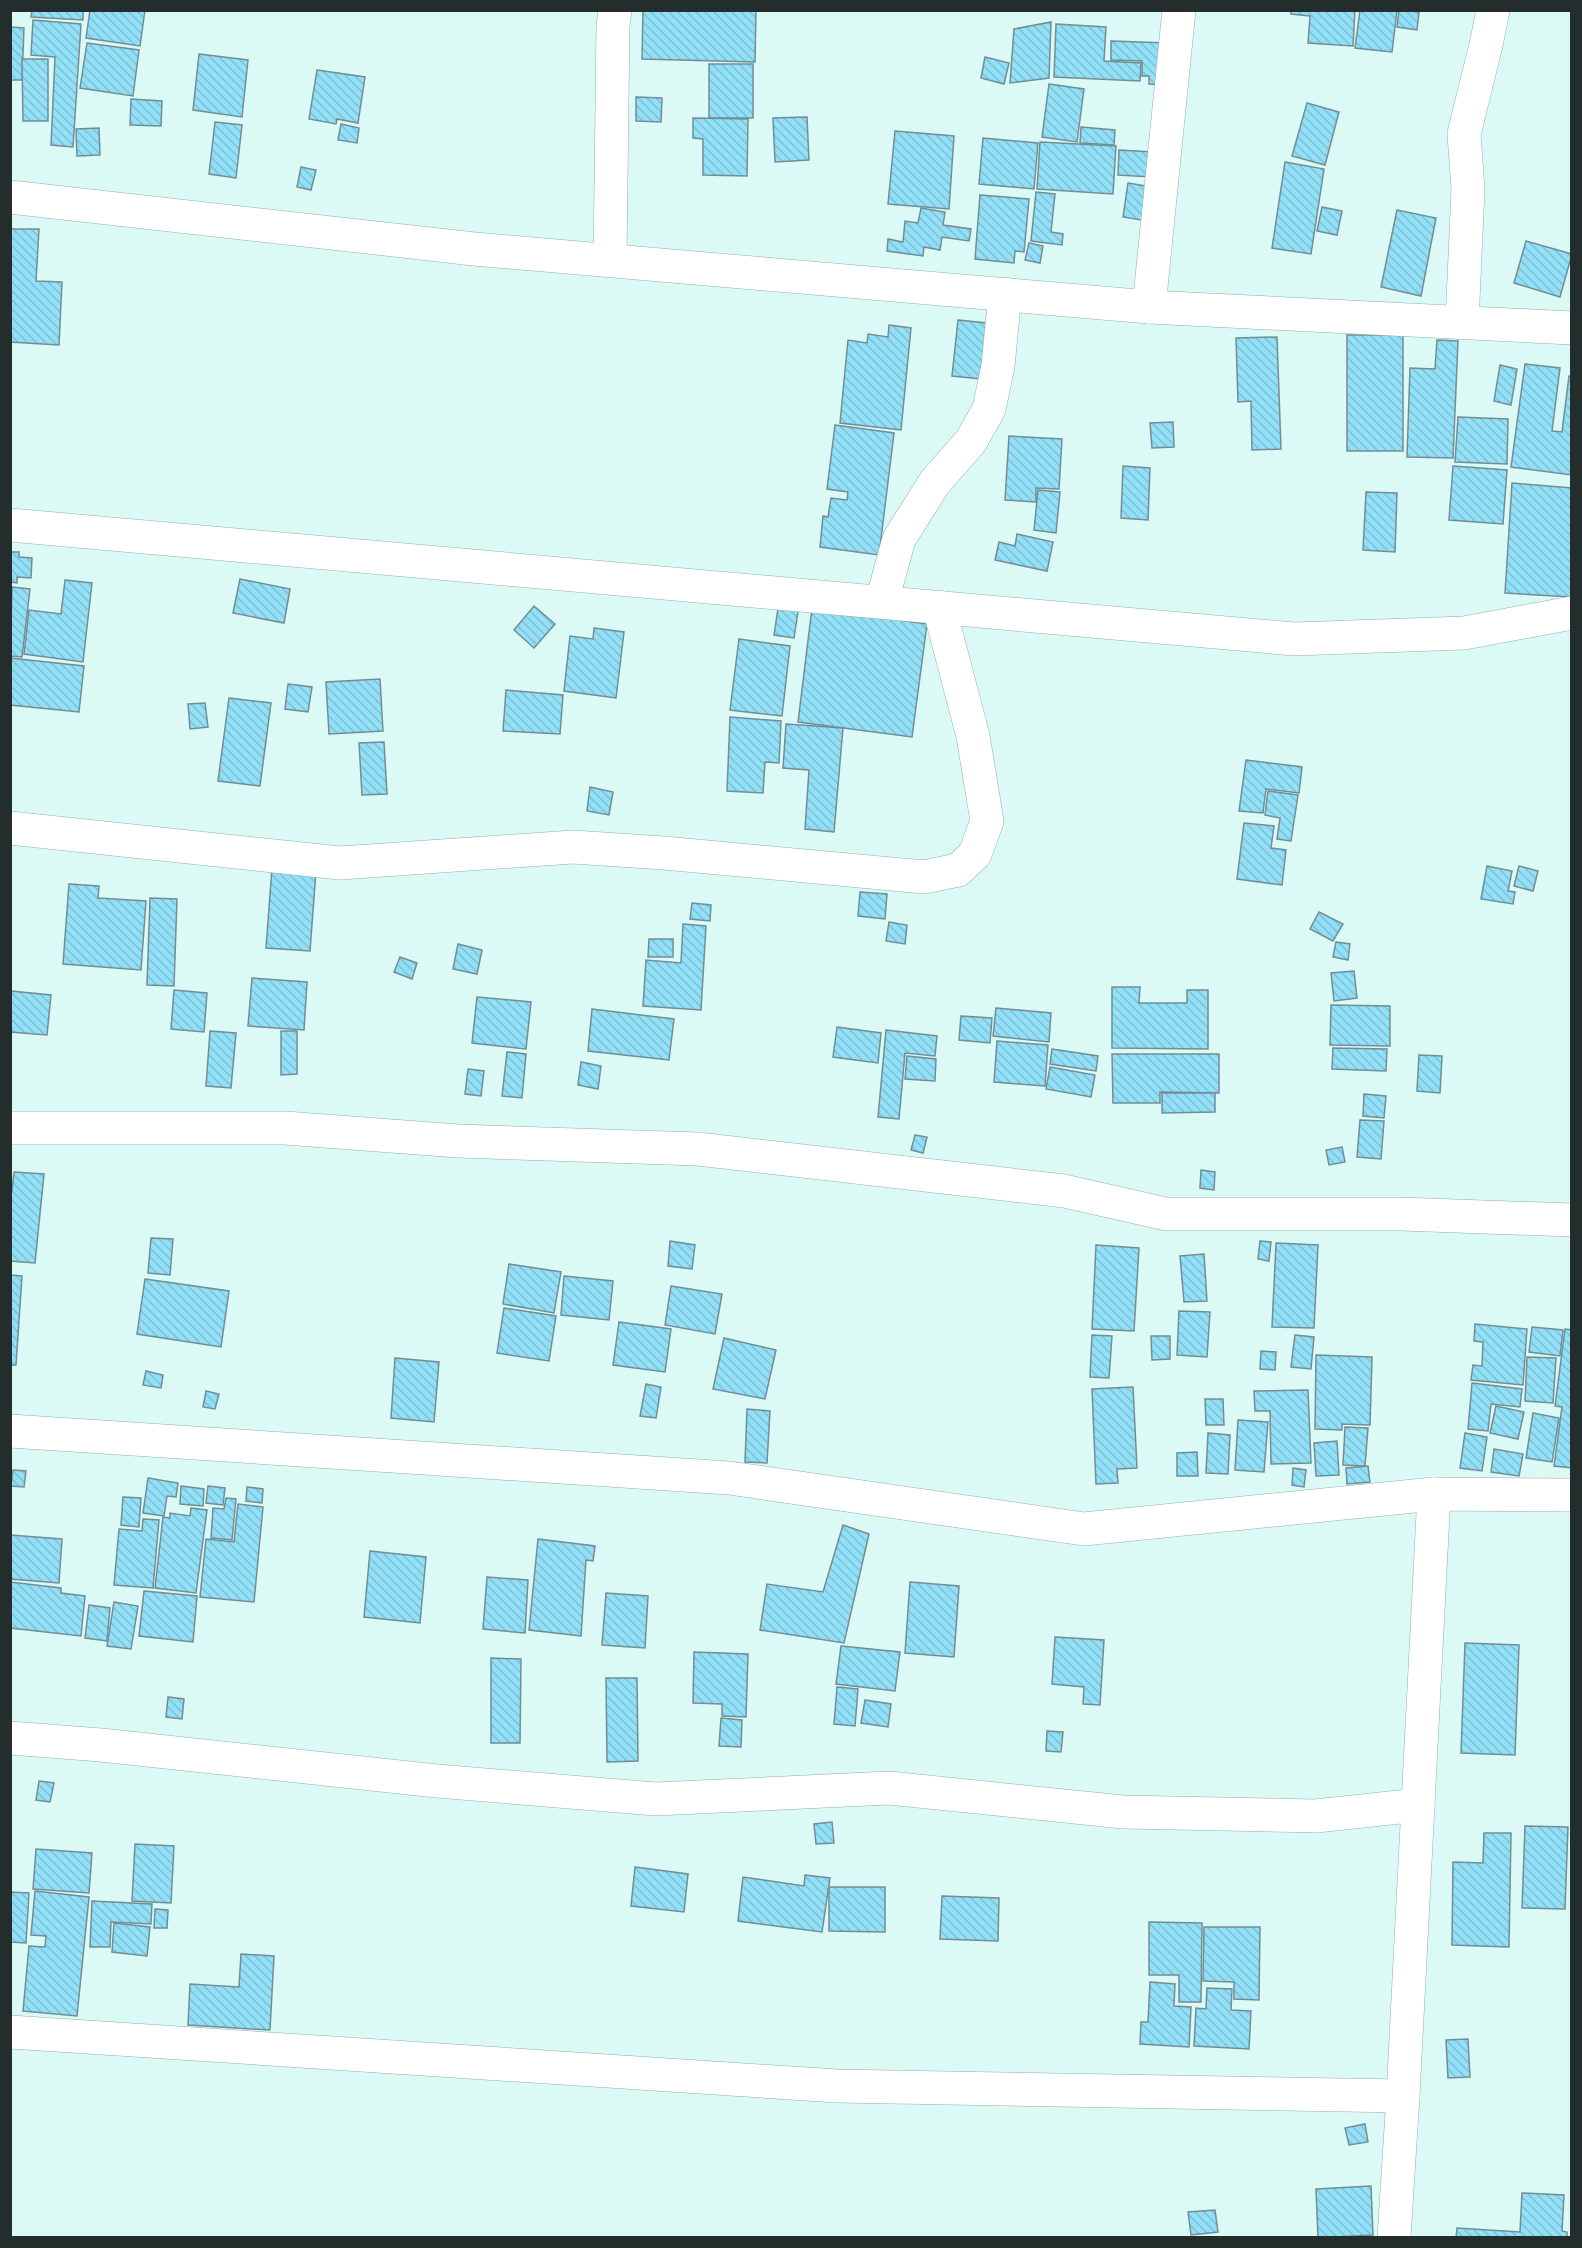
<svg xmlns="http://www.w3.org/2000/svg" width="1582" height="2248" viewBox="0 0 1582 2248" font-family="'Roboto Serif',serif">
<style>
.building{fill:url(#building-back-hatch);stroke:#738d95;stroke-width:1.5}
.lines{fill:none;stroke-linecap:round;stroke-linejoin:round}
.minor-casing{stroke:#92afab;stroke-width:34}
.minor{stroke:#fff;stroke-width:33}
</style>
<defs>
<pattern id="building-back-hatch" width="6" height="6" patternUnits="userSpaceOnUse" patternTransform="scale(1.5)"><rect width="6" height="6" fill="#91e0f7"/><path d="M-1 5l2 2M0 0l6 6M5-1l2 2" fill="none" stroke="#7dc0d4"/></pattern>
</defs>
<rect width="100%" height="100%" fill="#dbfaf6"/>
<g class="building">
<polygon points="32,10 83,10 83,20 31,17"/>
<polygon points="90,10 145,10 140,46 86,38"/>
<polygon points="643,10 756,10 755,62 642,59"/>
<polygon points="1291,10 1355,10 1353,46 1308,43 1310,16 1291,14"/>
<polygon points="1360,10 1397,10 1392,52 1355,48"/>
<polygon points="1399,10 1419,12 1417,30 1397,27"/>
<polygon points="33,20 81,24 73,147 51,145 55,57 31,55"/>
<polygon points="1051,22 1049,78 1010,83 1014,29"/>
<polygon points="1056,24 1106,27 1104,61 1141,63 1140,81 1054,77"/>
<polygon points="10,27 24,28 22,80 10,80"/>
<polygon points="1111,41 1168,43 1167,85 1149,84 1149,76 1142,76 1142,61 1111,60"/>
<polygon points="87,43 139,50 133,96 80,88"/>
<polygon points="199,54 248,60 242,117 193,110"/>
<polygon points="985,57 1009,63 1004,84 981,78"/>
<polygon points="22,59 48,59 48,121 23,121"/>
<rect x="709" y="64" width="44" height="54"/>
<polygon points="317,70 365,77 358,123 337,119 336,124 309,119"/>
<polygon points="1049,84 1084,89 1077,142 1042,137"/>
<polygon points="636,97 662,98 661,122 636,121"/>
<polygon points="131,99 162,101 161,126 130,125"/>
<polygon points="1307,103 1339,112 1325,165 1292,156"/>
<polygon points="807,117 809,160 775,162 773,118"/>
<polygon points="693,118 748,119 747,176 703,175 703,139 693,138"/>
<polygon points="215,122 242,125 236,178 209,174"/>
<polygon points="341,124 359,128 357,143 338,140"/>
<polygon points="1081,127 1115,130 1114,145 1080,143"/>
<polygon points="99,128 100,155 77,156 76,129"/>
<polygon points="895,131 954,136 949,209 888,204"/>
<polygon points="983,138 1038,143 1034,189 979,184"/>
<polygon points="1040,142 1116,146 1113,194 1037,189"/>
<polygon points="1119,150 1153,152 1152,177 1118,175"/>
<polygon points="1285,162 1324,169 1311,254 1272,248"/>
<polygon points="301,167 316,170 311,190 297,187"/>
<polygon points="1128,183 1152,187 1147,221 1123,217"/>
<polygon points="1036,192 1055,194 1051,232 1063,234 1062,245 1031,241"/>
<polygon points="980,195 1029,199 1024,252 1015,251 1014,263 975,259"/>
<polygon points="1322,207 1342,211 1337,235 1317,231"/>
<polygon points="921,208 945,212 943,225 971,229 969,241 942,237 940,250 924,247 923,256 887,251 888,239 903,242 905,221 918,223"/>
<polygon points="1397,210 1436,218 1421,296 1381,287"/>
<polygon points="10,229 39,229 36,281 62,282 59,345 10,342"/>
<polygon points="1526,241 1572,254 1560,297 1514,283"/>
<polygon points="1029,243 1043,246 1040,263 1025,260"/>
<polygon points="958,320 997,324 991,380 952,376"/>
<polygon points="889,325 911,328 901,430 840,423 848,340 867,343 868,334 888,337"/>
<rect x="1347" y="335" width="56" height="116"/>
<polygon points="1277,337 1281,449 1252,450 1251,401 1238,402 1236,338"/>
<polygon points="1437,340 1458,341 1453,458 1407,457 1410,368 1435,369"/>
<polygon points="1525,364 1560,368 1552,431 1562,432 1569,376 1572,377 1572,475 1511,467"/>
<polygon points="1500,365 1517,369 1511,405 1494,401"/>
<polygon points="1458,417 1508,419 1507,464 1455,462"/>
<polygon points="1173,422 1174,447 1152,448 1150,423"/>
<polygon points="835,425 894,433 879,555 820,547 823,516 828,517 831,498 847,500 848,492 827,489"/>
<polygon points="1009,436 1062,439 1059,489 1036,488 1036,502 1005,500"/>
<polygon points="1123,466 1150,468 1148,520 1121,518"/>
<polygon points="1453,466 1507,470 1503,524 1449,520"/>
<polygon points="1512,483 1572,488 1572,597 1505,593"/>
<polygon points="1038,490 1060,492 1056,533 1034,530"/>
<polygon points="1366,492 1397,493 1395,552 1363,550"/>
<polygon points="1017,534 1053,542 1047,571 995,560 999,542 1015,546"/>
<polygon points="10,552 19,552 19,557 32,558 31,578 17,577 17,583 10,582"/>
<polygon points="240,579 290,589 284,623 233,613"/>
<polygon points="65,580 92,583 83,662 24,654 29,610 61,614"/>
<polygon points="12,587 30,589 22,657 10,656"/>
<polygon points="779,602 799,605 794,638 774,635"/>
<polygon points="534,606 555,624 534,648 514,630"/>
<polygon points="812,608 927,624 912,737 798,722"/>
<polygon points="594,628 624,632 616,698 564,691 570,636 593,639"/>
<polygon points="739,639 790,646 782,716 730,710"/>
<polygon points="10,658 84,666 79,712 10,705"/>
<polygon points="380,679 383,731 329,734 326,682"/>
<polygon points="288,684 312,687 308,712 285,709"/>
<polygon points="506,690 563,695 560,734 503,731"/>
<polygon points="229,698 271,703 260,786 218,781"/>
<polygon points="205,703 208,727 190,729 188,704"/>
<polygon points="730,717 781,721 779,763 765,762 763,793 727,791"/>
<polygon points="786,724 843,728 834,832 805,829 809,770 783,768"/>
<polygon points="384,742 387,794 362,795 359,743"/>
<polygon points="1246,760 1302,767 1299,793 1266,789 1263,813 1239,811"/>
<polygon points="590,787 613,792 609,815 587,811"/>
<polygon points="1268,791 1298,795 1291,841 1277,839 1280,818 1265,815"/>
<polygon points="1244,823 1274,826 1271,848 1286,850 1282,885 1237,879"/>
<polygon points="1487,866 1512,871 1508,891 1515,892 1513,904 1481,899"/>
<polygon points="1519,866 1538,871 1533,891 1514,886"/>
<polygon points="272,868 316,871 310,951 266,948"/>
<polygon points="69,884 99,886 98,898 146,901 141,970 63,964"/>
<polygon points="860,892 887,894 885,919 858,916"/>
<polygon points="150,898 177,899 174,986 147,985"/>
<polygon points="692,903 711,905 710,921 690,919"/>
<polygon points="1319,912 1343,924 1333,941 1310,929"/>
<polygon points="889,922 907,925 905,944 886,941"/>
<polygon points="683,924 706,926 701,1010 643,1006 646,960 681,963"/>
<polygon points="649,939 673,939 673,957 648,957"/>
<polygon points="1336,942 1350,944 1348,960 1333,957"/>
<polygon points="458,944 482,950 477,974 453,969"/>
<polygon points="400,957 417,963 412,979 394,972"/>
<polygon points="1354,971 1357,998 1334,1001 1331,973"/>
<polygon points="252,978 307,982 304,1030 248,1026"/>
<polygon points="1112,987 1140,987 1139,1003 1187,1003 1187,990 1208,990 1208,1049 1112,1048"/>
<polygon points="174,990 207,993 204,1032 171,1029"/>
<polygon points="11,991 51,995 47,1035 10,1032"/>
<polygon points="477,997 531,1002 526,1049 472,1043"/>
<polygon points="1331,1005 1390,1006 1390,1046 1330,1045"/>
<polygon points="996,1008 1051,1013 1049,1042 993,1036"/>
<polygon points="592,1009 674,1019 669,1060 588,1051"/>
<polygon points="961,1016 992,1018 990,1043 959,1040"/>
<polygon points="837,1027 881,1033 878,1063 833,1057"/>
<polygon points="886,1030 937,1036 935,1056 905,1053 899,1119 878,1117"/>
<polygon points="210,1031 236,1033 231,1088 206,1086"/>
<polygon points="281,1031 297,1031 297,1074 281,1075"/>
<polygon points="997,1041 1048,1045 1045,1086 994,1082"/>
<polygon points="1333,1048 1387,1049 1386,1071 1332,1069"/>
<polygon points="1052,1049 1098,1056 1096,1071 1050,1064"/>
<polygon points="507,1052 526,1054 522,1098 502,1096"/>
<polygon points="1112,1054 1219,1054 1219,1093 1160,1092 1160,1103 1113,1103"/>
<polygon points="1419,1055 1442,1056 1440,1093 1417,1091"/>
<polygon points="907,1056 936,1059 935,1081 905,1079"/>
<polygon points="581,1062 601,1066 598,1089 578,1085"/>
<polygon points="1050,1067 1095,1075 1091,1097 1046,1089"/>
<polygon points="468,1069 484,1071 481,1096 465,1094"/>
<polygon points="1162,1093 1215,1093 1215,1112 1162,1113"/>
<polygon points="1364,1094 1386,1096 1384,1118 1363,1116"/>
<polygon points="1360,1120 1384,1121 1381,1159 1357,1157"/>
<polygon points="915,1135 927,1137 923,1153 911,1150"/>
<polygon points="1342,1147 1345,1162 1329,1165 1326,1150"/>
<polygon points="1201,1170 1215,1172 1214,1190 1200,1188"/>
<polygon points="14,1172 44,1174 35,1263 10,1261 10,1191 12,1191"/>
<polygon points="151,1238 173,1239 170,1275 148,1273"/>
<polygon points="670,1241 695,1245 692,1269 668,1266"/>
<polygon points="1260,1241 1271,1242 1269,1261 1258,1259"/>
<polygon points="1276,1243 1318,1245 1314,1328 1272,1327"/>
<polygon points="1096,1245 1139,1248 1134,1331 1092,1329"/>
<polygon points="1204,1254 1207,1301 1184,1302 1180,1256"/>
<polygon points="509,1264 561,1272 554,1313 503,1304"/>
<polygon points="10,1275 22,1276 16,1365 10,1365"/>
<polygon points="564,1276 613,1281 609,1320 561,1315"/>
<polygon points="145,1279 229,1291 221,1347 137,1334"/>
<polygon points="671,1286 722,1294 715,1334 665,1325"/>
<polygon points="504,1308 556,1316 549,1361 497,1353"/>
<polygon points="1179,1311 1210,1312 1207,1357 1177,1355"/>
<polygon points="619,1322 671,1329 665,1372 613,1365"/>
<polygon points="1475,1324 1527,1329 1523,1385 1471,1380 1473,1365 1482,1366 1483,1342 1474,1341"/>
<polygon points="1532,1327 1563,1330 1560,1356 1529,1352"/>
<polygon points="1565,1329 1572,1330 1572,1468 1554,1466 1562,1407 1555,1406"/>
<polygon points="1092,1335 1112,1336 1109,1378 1090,1377"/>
<polygon points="1295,1335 1314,1337 1311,1369 1291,1367"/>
<polygon points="1151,1336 1170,1336 1170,1359 1152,1360"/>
<polygon points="724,1338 776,1350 765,1399 713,1389"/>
<polygon points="1261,1351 1276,1352 1275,1370 1260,1369"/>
<polygon points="1316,1355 1372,1357 1370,1425 1342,1424 1342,1430 1315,1429"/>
<polygon points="1527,1357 1556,1358 1553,1403 1525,1401"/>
<polygon points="395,1358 439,1362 434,1422 391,1418"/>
<polygon points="146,1371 163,1375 161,1388 143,1385"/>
<polygon points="1472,1383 1522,1389 1520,1407 1491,1404 1488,1431 1468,1429"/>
<polygon points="646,1384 661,1387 656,1418 640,1416"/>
<polygon points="1133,1387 1137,1468 1117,1469 1118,1483 1096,1484 1092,1389"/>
<polygon points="1308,1390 1311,1463 1271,1464 1270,1411 1255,1411 1254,1391"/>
<polygon points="206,1391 219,1394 215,1409 203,1407"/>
<polygon points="1205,1399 1223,1399 1224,1425 1206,1425"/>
<polygon points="1496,1406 1524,1412 1518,1439 1490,1433"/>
<polygon points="747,1409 770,1411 767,1463 745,1462"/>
<polygon points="1533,1413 1559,1418 1552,1462 1526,1458"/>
<polygon points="1238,1420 1268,1422 1264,1472 1235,1470"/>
<polygon points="1345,1427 1368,1428 1365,1466 1343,1465"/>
<polygon points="1208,1433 1230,1435 1228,1474 1206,1473"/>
<polygon points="1465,1433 1487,1437 1482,1471 1460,1468"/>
<polygon points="1337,1441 1339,1475 1316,1476 1314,1443"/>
<polygon points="1494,1449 1523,1454 1519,1476 1491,1472"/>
<polygon points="1197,1452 1198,1476 1177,1476 1177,1453"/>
<polygon points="1368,1466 1370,1482 1347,1484 1346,1468"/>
<polygon points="1293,1468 1306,1470 1304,1487 1292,1485"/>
<polygon points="13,1470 26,1471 24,1487 11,1486"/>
<polygon points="148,1478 178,1483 176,1497 167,1496 164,1516 143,1513"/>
<polygon points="181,1486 204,1489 203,1506 180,1504"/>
<polygon points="208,1486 225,1488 223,1505 206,1503"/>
<polygon points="247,1487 263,1489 262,1503 246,1501"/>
<polygon points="123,1497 141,1498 139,1527 121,1525"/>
<polygon points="226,1498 236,1499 232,1540 211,1538 213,1508 224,1509"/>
<polygon points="238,1504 263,1507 254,1602 200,1597 206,1539 234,1542"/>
<polygon points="191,1508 207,1510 196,1593 155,1588 163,1517 170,1518 170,1513 190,1516"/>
<polygon points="143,1519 159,1520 153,1588 114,1585 119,1529 142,1531"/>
<polygon points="843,1525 869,1534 844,1643 760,1630 767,1584 823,1592"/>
<polygon points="10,1535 62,1539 59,1583 10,1579"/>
<polygon points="538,1539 595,1546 593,1561 586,1560 581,1636 529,1630"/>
<polygon points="370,1551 426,1557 420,1623 364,1617"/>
<polygon points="487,1577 528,1580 525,1633 483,1629"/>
<polygon points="10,1582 61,1588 61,1593 85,1596 81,1636 10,1628"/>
<polygon points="910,1582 959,1586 954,1657 905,1653"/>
<polygon points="144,1591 197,1596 193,1642 139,1636"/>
<polygon points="606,1593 648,1596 645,1648 602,1645"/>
<polygon points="114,1602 138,1606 131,1649 107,1646"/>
<polygon points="89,1605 110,1608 107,1641 85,1638"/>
<polygon points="1055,1637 1104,1640 1100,1705 1083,1704 1084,1687 1052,1684"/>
<polygon points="1465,1643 1519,1645 1515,1755 1461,1753"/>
<polygon points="841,1646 900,1652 895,1691 836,1684"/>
<polygon points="694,1652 748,1654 746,1717 722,1716 722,1704 693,1703"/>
<polygon points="491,1658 521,1659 520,1743 491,1743"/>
<polygon points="606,1678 637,1678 638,1761 607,1762"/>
<polygon points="837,1687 858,1689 855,1726 834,1724"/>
<polygon points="168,1697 184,1699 182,1719 166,1717"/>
<polygon points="865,1700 891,1704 888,1727 861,1723"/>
<polygon points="721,1718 742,1720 741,1747 719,1746"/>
<polygon points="1047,1731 1063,1732 1061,1752 1046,1751"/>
<polygon points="39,1781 54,1783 50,1802 36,1800"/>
<polygon points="832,1822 834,1843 816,1844 814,1824"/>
<polygon points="1525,1826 1568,1827 1565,1909 1522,1908"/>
<polygon points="1484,1833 1511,1833 1509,1947 1452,1945 1453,1862 1483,1863"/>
<polygon points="135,1844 174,1846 171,1903 132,1901"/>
<polygon points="36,1849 92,1853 89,1893 33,1889"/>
<polygon points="635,1867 688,1874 684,1912 631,1906"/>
<polygon points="805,1875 830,1878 822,1932 738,1921 743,1877 804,1886"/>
<polygon points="829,1887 885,1887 885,1932 829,1931"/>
<polygon points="35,1891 89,1897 77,2016 23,2011 29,1946 45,1947 46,1936 31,1935"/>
<polygon points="10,1892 29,1893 26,1943 10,1942"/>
<polygon points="942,1896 999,1898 998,1941 940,1939"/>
<polygon points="92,1901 152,1904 151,1924 111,1922 110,1947 90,1947"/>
<polygon points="155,1909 168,1910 167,1928 154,1928"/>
<polygon points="1149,1922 1202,1923 1201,2002 1179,2002 1179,1975 1149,1975"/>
<polygon points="114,1923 150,1927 147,1956 112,1952"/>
<polygon points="1204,1927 1260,1927 1259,2000 1234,1999 1234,1982 1203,1981"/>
<polygon points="241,1954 274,1956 270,2030 188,2025 190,1984 239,1987"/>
<polygon points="1150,1982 1175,1984 1174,2006 1191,2007 1189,2047 1140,2044 1141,2022 1148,2022"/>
<polygon points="1207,1988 1232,1989 1231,2010 1251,2011 1249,2049 1194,2046 1196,2008 1206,2009"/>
<polygon points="1468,2039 1470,2077 1448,2078 1446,2040"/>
<polygon points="1365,2124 1368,2142 1349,2145 1345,2128"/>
<polygon points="1371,2186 1373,2235 1318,2238 1316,2189"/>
<polygon points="1522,2193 1564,2195 1562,2231 1567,2232 1567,2238 1456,2238 1457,2228 1520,2232"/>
<polygon points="1215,2210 1218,2232 1191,2235 1188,2212"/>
</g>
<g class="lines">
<g class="minor-casing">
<g id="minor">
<polyline points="10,197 474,249 1149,307 1572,328"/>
<polyline points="610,260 613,26 615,10"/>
<polyline points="1149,307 1179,10"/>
<polyline points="1462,323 1468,189 1464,134 1486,45 1493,10"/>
<polyline points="10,525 1294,639 1464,633 1572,613"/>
<polyline points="882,601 899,539 935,482 971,441 989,409 998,366 1005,294"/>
<polyline points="10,828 340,863 573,847 664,853 924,877 958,870 975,854 987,821 973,736 939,607"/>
<polyline points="10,1128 285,1128 458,1141 698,1149 1064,1191 1166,1214 1401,1214 1572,1220"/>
<polyline points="10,1431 729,1478 1084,1529 1434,1494 1572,1495"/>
<polyline points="10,1738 101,1745 437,1781 656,1799 889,1788 1123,1812 1316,1816 1418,1805"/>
<polyline points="10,2032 837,2086 1403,2096 1394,2238"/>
<polyline points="1403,2096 1434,1494"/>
</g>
</g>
<use href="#minor" class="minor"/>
</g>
<rect width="1582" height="2248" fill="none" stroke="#222d2c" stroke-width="24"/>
</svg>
